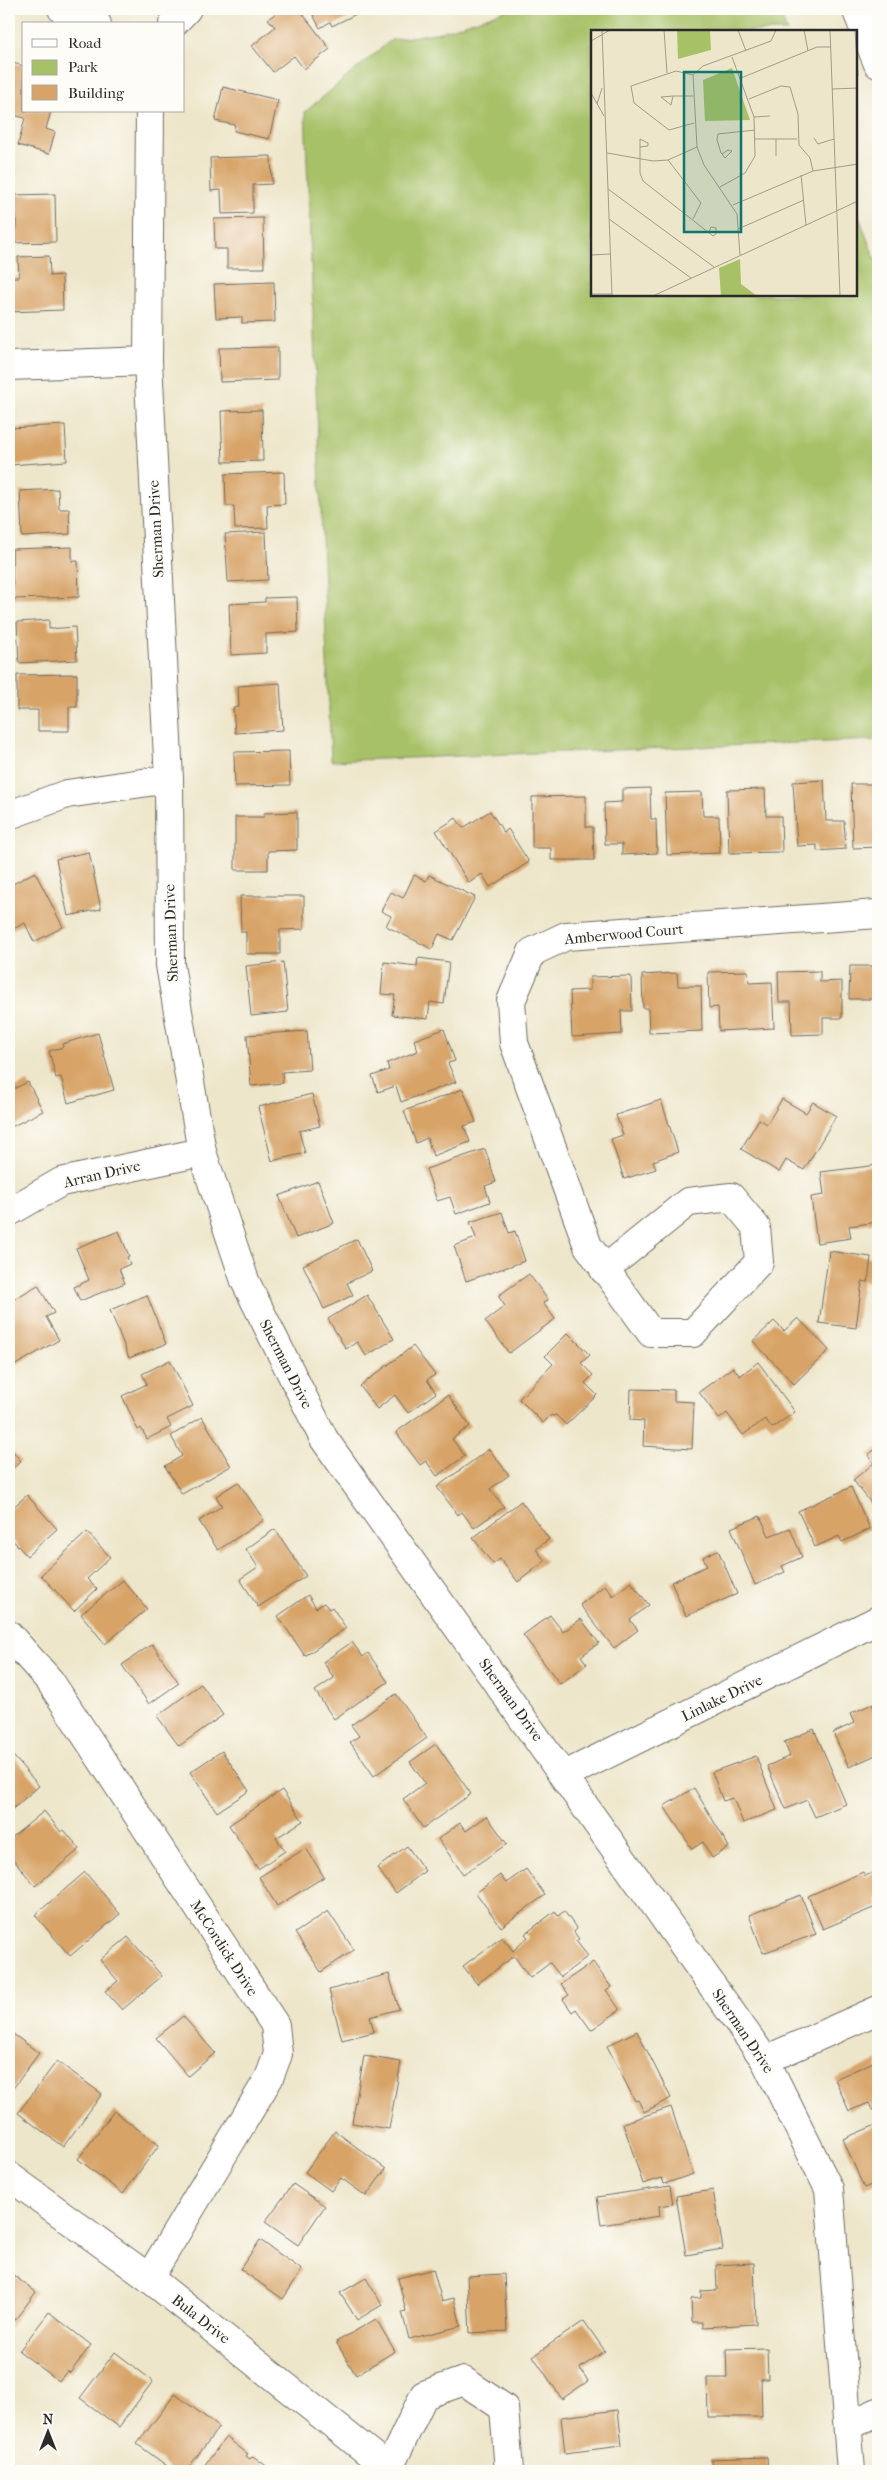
<svg xmlns="http://www.w3.org/2000/svg" width="887" height="2480" viewBox="0 0 887 2480" font-family="'IM FELL French Canon',serif">
<style>
.green{fill:#a7c167;stroke:#697649}
.building{fill:#d7a366}
.lines{fill:none;stroke-linecap:round;stroke-linejoin:round}
.minor-casing{stroke:#6f6c63;stroke-width:30}
.minor{stroke:#fff;stroke-width:28}
.labels{text-anchor:middle;dominant-baseline:central;stroke-width:4.5;stroke-linejoin:round;paint-order:stroke}
.street-label{font-size:15px;fill:#2b2b2b;stroke:#fdfcf7}
.inset-road{fill:none;stroke:#a09b8a;stroke-width:1}
.view{fill:#0f766e;fill-opacity:0.15;stroke:#0f766e;stroke-width:2.5}
.inset-edge{fill:none;stroke:#2b2b2b;stroke-width:2.5}
</style>
<rect width="100%" height="100%" fill="#fdfcf7"/>
<filter id="ink" filterUnits="userSpaceOnUse"><feTurbulence type="fractalNoise" baseFrequency=".02" numOctaves="2"/><feDisplacementMap in="SourceGraphic" scale="10" xChannelSelector="R" yChannelSelector="G"/><feConvolveMatrix kernelMatrix="1 2 1 2 8 2 1 2 1" color-interpolation-filters="sRGB"/></filter>
<filter id="wash" filterUnits="userSpaceOnUse"><feTurbulence type="fractalNoise" baseFrequency=".0096" numOctaves="4" result="noise"/><feDisplacementMap in="SourceGraphic" scale="20" xChannelSelector="R" yChannelSelector="G"/><feGaussianBlur stdDeviation="1.12" result="paint"/><feColorMatrix in="noise" values="0 0 0 0 0 0 0 0 0 0 0 0 0 0 0 0 0 1.4 0 .05"/><feComposite in="paint" operator="in"/></filter>
<g filter="url(#wash)">
<rect width="100%" height="100%" fill="#eee6ca"/>
<polygon class="green" points="510,9 778,9 787,31 592,31 592,295 856,295 856,209 878,267 878,740 331,761 305,112 391,40 441,32"/>
<g id="blocks">
<g class="building">
<polygon points="281,9 299,9 330,49 304,69 294,56 273,72 252,46 275,27 268,19"/>
<polygon points="310,9 366,9 332,26 330,22 320,28"/>
<polygon points="9,62 24,66 24,111 51,111 46,129 55,132 49,154 18,145 25,118 9,114"/>
<polygon points="223,87 278,100 269,139 234,131 235,125 215,121"/>
<polygon points="271,156 272,184 253,185 253,213 222,214 221,190 211,191 210,158"/>
<polygon points="55,194 56,242 9,243 9,229 16,229 16,214 12,214 12,195"/>
<polygon points="263,218 264,268 227,268 227,249 215,249 214,219"/>
<polygon points="49,256 50,276 62,275 63,310 9,312 9,277 19,277 18,257"/>
<polygon points="274,282 275,322 242,323 242,317 216,318 214,284"/>
<polygon points="278,347 278,380 220,382 219,348"/>
<polygon points="262,410 263,461 223,462 221,411"/>
<polygon points="65,425 67,461 9,465 10,428"/>
<polygon points="284,472 285,504 267,505 268,528 235,529 234,506 226,506 225,474"/>
<polygon points="58,489 59,509 69,509 70,534 22,537 20,491"/>
<polygon points="266,532 268,580 228,582 225,534"/>
<polygon points="72,547 72,561 78,561 79,597 13,599 12,549"/>
<polygon points="297,597 298,632 266,634 266,653 231,655 229,604 265,602 265,598"/>
<polygon points="49,620 49,629 75,627 77,660 19,663 17,622"/>
<polygon points="77,674 77,707 69,707 69,731 38,731 38,710 17,710 17,675"/>
<polygon points="280,683 283,730 235,733 233,708 239,707 238,686"/>
<polygon points="289,751 290,785 235,786 234,752"/>
<polygon points="824,780 826,821 844,821 846,849 817,851 817,845 797,846 793,782"/>
<polygon points="851,784 878,784 878,847 853,848"/>
<polygon points="650,788 651,819 656,819 657,853 622,855 622,844 605,844 604,803 622,802 622,789"/>
<polygon points="765,789 766,816 781,816 782,852 729,853 727,790"/>
<polygon points="702,792 703,816 719,816 720,853 667,855 665,793"/>
<polygon points="586,796 586,827 593,827 594,860 551,860 551,848 532,848 532,797"/>
<polygon points="490,811 504,833 508,829 529,862 490,887 482,874 469,883 436,831 456,818 463,828"/>
<polygon points="297,812 297,850 268,851 268,870 235,870 235,817 264,817 264,813"/>
<polygon points="89,852 101,909 68,916 56,859"/>
<polygon points="35,872 63,927 34,942 25,923 9,931 9,886"/>
<polygon points="414,875 426,881 429,875 475,897 453,940 439,934 432,949 386,926 391,916 381,911 391,892 403,898"/>
<polygon points="240,896 304,896 304,929 280,930 280,954 246,954 246,932 241,932"/>
<polygon points="418,958 449,962 444,1004 430,1002 428,1019 392,1015 395,995 381,994 384,962 417,966"/>
<polygon points="283,962 288,1012 251,1016 246,966"/>
<polygon points="850,966 878,966 878,999 849,999"/>
<polygon points="748,971 749,983 772,982 774,1028 719,1031 718,1007 709,1008 708,972"/>
<polygon points="820,971 820,982 842,981 842,1018 823,1018 823,1034 792,1035 791,1002 779,1002 778,972"/>
<polygon points="677,973 678,986 701,986 702,1031 649,1033 648,1008 643,1008 642,975"/>
<polygon points="631,976 632,1011 621,1011 622,1034 572,1037 570,991 590,990 590,977"/>
<polygon points="444,1029 455,1061 448,1063 456,1082 401,1102 396,1086 378,1092 372,1076 389,1070 387,1063 418,1051 414,1040"/>
<polygon points="307,1031 310,1070 282,1072 283,1083 251,1086 247,1035"/>
<polygon points="98,1033 114,1090 68,1103 61,1077 56,1078 49,1051 63,1047 62,1044"/>
<polygon points="28,1082 43,1111 9,1128 9,1091"/>
<polygon points="463,1089 476,1122 464,1126 470,1142 433,1156 427,1138 416,1143 404,1111"/>
<polygon points="312,1094 320,1126 299,1131 305,1153 272,1161 258,1107"/>
<polygon points="782,1099 806,1113 813,1102 836,1116 804,1170 786,1160 779,1172 741,1149 759,1119 767,1124"/>
<polygon points="661,1100 678,1152 653,1161 656,1169 624,1179 611,1139 623,1135 616,1115"/>
<polygon points="485,1149 496,1182 485,1186 490,1202 456,1214 450,1197 437,1201 426,1169"/>
<polygon points="878,1165 878,1192 874,1193 878,1222 849,1226 851,1238 817,1243 811,1197 824,1195 821,1172"/>
<polygon points="318,1181 334,1223 296,1238 279,1196"/>
<polygon points="502,1212 509,1233 515,1231 525,1261 466,1281 454,1246 476,1238 470,1222"/>
<polygon points="119,1231 129,1256 127,1257 130,1264 119,1269 125,1283 80,1301 74,1287 89,1280 76,1248"/>
<polygon points="357,1239 372,1271 347,1283 353,1295 324,1309 303,1265"/>
<polygon points="829,1251 871,1257 868,1282 862,1281 856,1328 819,1323"/>
<polygon points="529,1274 548,1300 543,1303 555,1319 509,1353 485,1321 505,1306 498,1296"/>
<polygon points="38,1285 54,1313 46,1317 59,1340 12,1367 9,1362 9,1302"/>
<polygon points="147,1295 166,1344 129,1358 110,1310"/>
<polygon points="367,1295 394,1339 366,1356 357,1342 346,1349 328,1319"/>
<polygon points="798,1318 829,1350 794,1384 753,1341 774,1321 784,1331"/>
<polygon points="568,1333 590,1355 581,1363 593,1375 585,1383 597,1395 566,1425 556,1415 553,1416 551,1415 543,1423 519,1399 553,1364 545,1356"/>
<polygon points="413,1346 435,1375 427,1380 436,1393 408,1413 395,1395 377,1409 360,1386"/>
<polygon points="170,1360 193,1406 167,1419 171,1427 147,1439 141,1428 138,1430 122,1396 147,1384 142,1374"/>
<polygon points="758,1362 795,1412 772,1428 765,1419 743,1435 727,1413 719,1419 699,1392 733,1367 740,1376"/>
<polygon points="631,1389 674,1390 674,1401 694,1402 692,1449 643,1446 644,1421 630,1420"/>
<polygon points="448,1395 470,1426 452,1439 465,1456 437,1476 426,1461 420,1465 396,1432"/>
<polygon points="202,1417 231,1466 182,1494 165,1466 182,1456 171,1436"/>
<polygon points="9,1447 21,1461 9,1472"/>
<polygon points="878,1447 878,1512 853,1480 874,1463 868,1455"/>
<polygon points="489,1449 509,1475 490,1489 504,1507 474,1528 462,1512 458,1515 437,1487"/>
<polygon points="238,1482 264,1520 218,1550 199,1521 222,1506 216,1496"/>
<polygon points="851,1487 870,1529 842,1542 839,1536 815,1547 798,1511"/>
<polygon points="27,1495 57,1529 27,1556 9,1536 9,1511"/>
<polygon points="521,1501 549,1539 536,1549 545,1561 518,1582 500,1559 493,1564 473,1538"/>
<polygon points="760,1516 769,1536 790,1528 802,1557 782,1566 785,1572 755,1585 731,1528"/>
<polygon points="275,1529 306,1576 258,1607 240,1579 258,1567 246,1549"/>
<polygon points="87,1532 110,1557 87,1579 97,1589 74,1611 41,1575"/>
<polygon points="718,1550 737,1594 686,1616 671,1582 707,1566 703,1557"/>
<polygon points="123,1580 147,1609 105,1644 81,1614"/>
<polygon points="631,1582 649,1605 630,1620 638,1630 614,1648 580,1605 605,1585 613,1596"/>
<polygon points="308,1595 316,1608 324,1603 329,1609 332,1607 346,1628 305,1656 278,1616"/>
<polygon points="550,1615 563,1632 581,1619 599,1643 581,1656 587,1664 560,1684 523,1635"/>
<polygon points="352,1642 363,1657 368,1653 388,1682 334,1719 315,1691 334,1678 323,1662"/>
<polygon points="152,1644 179,1683 149,1704 122,1665"/>
<polygon points="201,1684 223,1715 179,1746 157,1716"/>
<polygon points="396,1694 427,1738 374,1776 350,1742 359,1736 351,1725"/>
<polygon points="872,1704 878,1717 878,1754 849,1767 833,1733 854,1723 850,1714"/>
<polygon points="814,1729 846,1804 815,1817 807,1800 786,1809 767,1766 790,1756 784,1742"/>
<polygon points="436,1744 471,1794 423,1828 403,1799 425,1783 410,1762"/>
<polygon points="9,1751 39,1786 9,1812"/>
<polygon points="222,1751 249,1791 217,1812 190,1772"/>
<polygon points="756,1756 777,1810 743,1823 733,1798 723,1801 712,1772"/>
<polygon points="694,1788 729,1847 712,1858 703,1842 692,1849 664,1806"/>
<polygon points="282,1790 303,1821 276,1838 285,1851 258,1869 229,1825"/>
<polygon points="44,1811 61,1832 64,1830 80,1849 35,1886 9,1854 9,1840"/>
<polygon points="487,1816 507,1844 463,1874 438,1839 460,1823 466,1831"/>
<polygon points="407,1846 425,1871 396,1893 377,1868"/>
<polygon points="306,1848 324,1877 277,1906 259,1877"/>
<polygon points="526,1869 545,1895 501,1927 476,1893 500,1875 506,1883"/>
<polygon points="878,1870 878,1899 876,1900 878,1906 823,1929 808,1896 863,1872 865,1876"/>
<polygon points="85,1872 120,1914 70,1956 35,1915"/>
<polygon points="801,1895 816,1934 763,1953 749,1915"/>
<polygon points="328,1911 354,1950 321,1972 295,1933"/>
<polygon points="555,1911 558,1916 564,1911 577,1929 574,1932 579,1939 576,1941 588,1956 561,1977 550,1963 530,1978 514,1956 477,1984 463,1966 502,1937 513,1951 528,1937 525,1934"/>
<polygon points="128,1937 162,1976 122,2010 105,1991 118,1981 100,1960"/>
<polygon points="593,1962 611,1987 606,1990 620,2010 591,2030 576,2009 572,2012 563,1999 569,1995 561,1984"/>
<polygon points="389,1974 399,2009 370,2017 374,2032 342,2040 329,1990"/>
<polygon points="183,2016 215,2053 188,2076 156,2038"/>
<polygon points="9,2031 39,2053 9,2094"/>
<polygon points="637,2031 671,2098 644,2112 638,2100 635,2101 607,2046"/>
<polygon points="364,2056 401,2062 389,2129 352,2123"/>
<polygon points="878,2060 878,2108 872,2110 869,2103 849,2111 835,2079"/>
<polygon points="57,2061 102,2094 63,2147 18,2113"/>
<polygon points="671,2107 693,2174 664,2184 662,2178 643,2184 623,2123"/>
<polygon points="114,2111 159,2145 123,2194 78,2159"/>
<polygon points="878,2124 878,2182 864,2188 843,2139"/>
<polygon points="335,2131 386,2169 366,2196 341,2178 331,2191 305,2172"/>
<polygon points="293,2184 325,2206 298,2245 265,2222"/>
<polygon points="670,2186 673,2204 659,2206 660,2216 601,2225 597,2197"/>
<polygon points="713,2190 723,2249 686,2255 676,2196"/>
<polygon points="260,2240 302,2270 283,2299 240,2269"/>
<polygon points="754,2263 756,2324 703,2327 703,2322 692,2322 691,2299 701,2298 701,2291 717,2290 716,2265"/>
<polygon points="433,2269 442,2301 454,2298 461,2326 409,2339 402,2312 406,2311 398,2278"/>
<polygon points="9,2272 36,2292 9,2328"/>
<polygon points="504,2274 507,2331 470,2333 467,2276"/>
<polygon points="366,2278 382,2305 357,2320 340,2293"/>
<polygon points="49,2312 91,2345 70,2373 67,2371 59,2381 19,2351"/>
<polygon points="376,2319 395,2351 356,2375 336,2342"/>
<polygon points="584,2321 605,2351 580,2368 588,2381 562,2399 533,2356"/>
<polygon points="767,2348 768,2379 761,2379 762,2417 708,2417 707,2378 727,2378 726,2349"/>
<polygon points="115,2352 153,2381 119,2427 80,2398"/>
<polygon points="175,2394 219,2427 186,2471 174,2471 137,2444"/>
<polygon points="618,2410 622,2446 565,2453 561,2417"/>
<polygon points="226,2437 248,2454 246,2456 250,2459 253,2456 273,2471 200,2471"/>
<polygon points="767,2457 768,2471 712,2471 711,2459"/>
</g>
</g>
</g>
<g filter="url(#ink)">
<use href="#blocks" fill-opacity="0" stroke="#6f6c63" stroke-width="1"/>
<g class="lines">
<g class="minor-casing">
<g id="minor">
<polyline points="62,9 97,24"/>
<polyline points="856,9 878,64"/>
<polyline points="173,24 187,9"/>
<polyline points="150,111 148,361 169,779 170,965 202,1152 245,1281 324,1439 765,2060 829,2189 851,2471"/>
<polyline points="9,366 148,361"/>
<polyline points="9,815 67,794 169,779"/>
<polyline points="9,1212 61,1182 202,1152"/>
<polyline points="604,1270 688,1202 731,1197 756,1227 759,1262 693,1333 651,1333 588,1246 514,1043 511,1001 532,952 566,936 878,914"/>
<polyline points="9,1635 50,1681 275,2025 278,2054 269,2078 149,2278"/>
<polyline points="565,1775 878,1620"/>
<polyline points="765,2060 878,2010"/>
<polyline points="9,2176 149,2278 392,2471"/>
<polyline points="849,2425 878,2412"/>
<polyline points="389,2468 424,2395 464,2381 504,2408 509,2471"/>
</g>
</g>
<use href="#minor" class="minor"/>
</g>
</g>
<g class="labels">
<g class="street-label">
<text transform="translate(156 529) rotate(-93)">Sherman Drive</text>
<text transform="translate(171 933) rotate(-92)">Sherman Drive</text>
<text transform="translate(624 934) rotate(-5)">Amberwood Court</text>
<text transform="translate(102 1174) rotate(-13)">Arran Drive</text>
<text transform="translate(286 1364) rotate(63)">Sherman Drive</text>
<text transform="translate(722 1698) rotate(-26)">Linlake Drive</text>
<text transform="translate(511 1700) rotate(54)">Sherman Drive</text>
<text transform="translate(224 1948) rotate(57)">McCordick Drive</text>
<text transform="translate(743 2031) rotate(56)">Sherman Drive</text>
<text transform="translate(201 2319) rotate(38)">Bula Drive</text>
</g>
</g>
<g transform="translate(591 30)">
<rect width="266" height="266" fill="#eee6ca"/>
<path d="M86,0h33l1,20 -33,9zM141,38l18,52 -45,1 -2,-41zM149,229l1,25 16,12h-36l-2,-28z" fill="#a7c167"/>
<path class="inset-road" d="M11,0l10,266M73,0l3,43M147,0l8,21M213,0l4,21M239,0l10,266M264,0l3,46M0,11l19,-11M102,45l-17,-4 -45,15 3,17 35,27 25,-7M150,48l76,-31h14M241,59l26,-1M0,63l13,23M82,66l-2,9 -10,-8 12,-1h20M158,69l32,-13 9,1 8,27 1,31 11,13 3,13M6,74l5,-16M163,87l16,-1M223,108l4,6 16,-5M164,109h42M49,117v-8l8,4v3l-8,1v26l3,8 70,55 3,-2v-6l-5,-1 -2,5M16,123l46,8 15,-1 29,-13M131,124l6,-4 4,1 -7,7 -3,-4 -1,-1 -4,-13 1,-6 37,-4M185,126v-17M77,130l33,43 -8,16M210,145l5,50M129,157l25,-14 10,-17 -1,-39 -22,-60M17,159l106,78M142,175l80,-34 45,-7M18,189l82,59M147,199l66,-29M0,225l19,-1M149,225l-3,-41 -33,-49 -7,-18 -4,-72 10,-9 68,-25 5,-11M0,264h21M62,266l205,-95"/>
<path class="view" d="M93,42h57v160h-57z"/>
<rect width="266" height="266" class="inset-edge"/>
</g>
<rect width="887" height="2480" fill="none" stroke="#fdfcf7" stroke-width="30"/>
<rect x="22" y="22" width="162" height="90" fill="#fdfcf7" stroke="#a9a8a5"/>
<rect x="32" y="39" width="25" height="8" fill="#ffffff" stroke="#a9a8a5"/>
<text x="68" y="48" font-size="15" fill="#2b2b2b">Road</text>
<rect x="32" y="60" width="25" height="15" fill="#a7c167" stroke="#a9a8a5"/>
<text x="68" y="72" font-size="15" fill="#2b2b2b">Park</text>
<rect x="32" y="85" width="25" height="15" fill="#d7a366" stroke="#a9a8a5"/>
<text x="68" y="98" font-size="15" fill="#2b2b2b">Building</text>
<g transform="translate(48 2432)" stroke="#fdfcf7" stroke-width="4" paint-order="stroke">
<path d="M0-4L9 19L0 12L-9 19Z" fill="#2b2b2b"/>
<text y="-8" font-size="14" font-weight="bold" text-anchor="middle" fill="#2b2b2b">N</text>
</g>
</svg>
